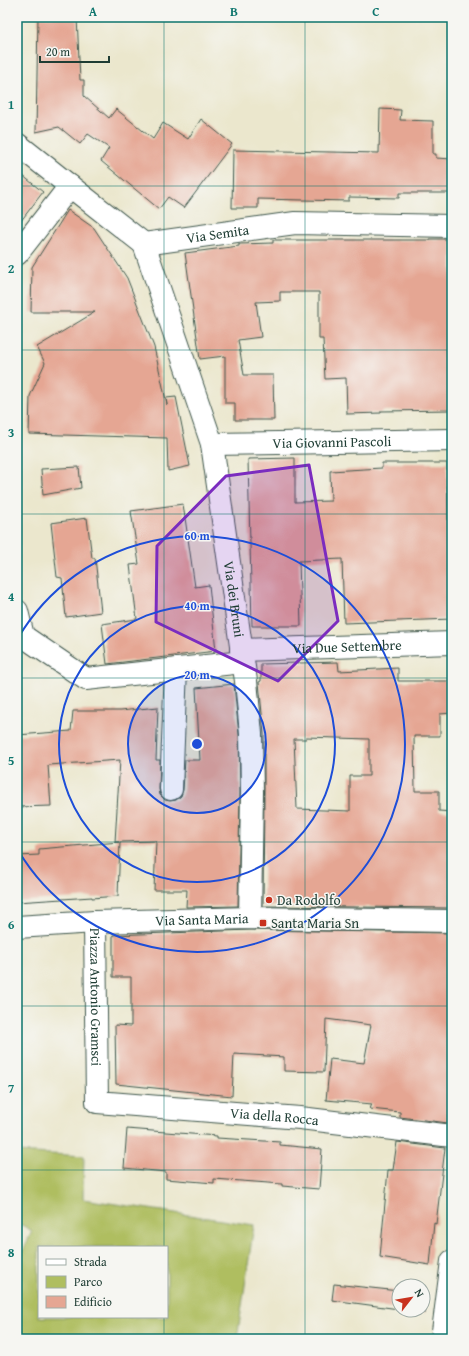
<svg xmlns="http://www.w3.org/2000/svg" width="469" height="1356" viewBox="0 0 469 1356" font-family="'Gentium Book Plus',serif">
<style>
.green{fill:#afbe60;stroke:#677e4a;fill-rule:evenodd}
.building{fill:#e5a693;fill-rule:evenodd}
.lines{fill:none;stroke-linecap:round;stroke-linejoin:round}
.minor-casing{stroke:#3e564b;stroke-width:24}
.minor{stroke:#fff;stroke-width:22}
.marked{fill:#7b2cbf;fill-opacity:0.2;stroke:#7b2cbf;stroke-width:3;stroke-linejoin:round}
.grid{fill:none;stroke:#0f766e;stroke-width:1;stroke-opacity:0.55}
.ring{fill:none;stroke:#1d4ed8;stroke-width:2}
.poi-dot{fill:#c8321e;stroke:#f6f6f2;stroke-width:1.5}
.labels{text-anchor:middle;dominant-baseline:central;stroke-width:3;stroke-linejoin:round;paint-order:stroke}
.street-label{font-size:14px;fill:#1f3d34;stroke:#f6f6f2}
.poi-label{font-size:14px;fill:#1f3d34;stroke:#f6f6f2;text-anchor:start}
.centre{fill:#1d4ed8;stroke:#f6f6f2;stroke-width:2}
.ring-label{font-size:12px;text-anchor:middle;font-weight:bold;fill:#1d4ed8;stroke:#f6f6f2;stroke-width:3;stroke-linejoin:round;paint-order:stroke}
.neatline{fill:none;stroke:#0f766e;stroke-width:1.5}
.grid-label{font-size:13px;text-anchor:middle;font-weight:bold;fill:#0f766e}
</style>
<rect width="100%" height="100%" fill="#f6f6f2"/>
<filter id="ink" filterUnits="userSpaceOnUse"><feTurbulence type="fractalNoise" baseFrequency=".025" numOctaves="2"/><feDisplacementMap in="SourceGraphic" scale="8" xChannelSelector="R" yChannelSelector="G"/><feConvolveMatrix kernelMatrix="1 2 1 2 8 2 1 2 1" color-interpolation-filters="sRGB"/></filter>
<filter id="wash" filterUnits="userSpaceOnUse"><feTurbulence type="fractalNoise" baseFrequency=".012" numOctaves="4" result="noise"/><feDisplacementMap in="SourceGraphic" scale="16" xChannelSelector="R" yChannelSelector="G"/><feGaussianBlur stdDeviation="0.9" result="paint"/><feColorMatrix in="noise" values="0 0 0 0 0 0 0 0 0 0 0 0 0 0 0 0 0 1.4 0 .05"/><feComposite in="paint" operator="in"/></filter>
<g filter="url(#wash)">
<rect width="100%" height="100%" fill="#ebe7cd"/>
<path class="green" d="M17,1152l67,4 -1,43 171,26 -17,114h-220v-75l15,-33 -15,-9zM39,1247h128v70h-128z"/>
<g id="blocks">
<g class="building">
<polygon points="38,17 77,17 80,80 84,80 84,96 109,118 116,109 153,139 163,123 188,139 201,119 232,144 184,208 168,197 159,209 101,161 109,148 88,134 80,144 59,127 36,132"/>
<polygon points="380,109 401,110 400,120 433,121 433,154 436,154 436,158 452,159 452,193 399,193 399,198 349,197 349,201 258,199 258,208 232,208 233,150 379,153"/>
<polygon points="17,171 43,192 17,226"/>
<polygon points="68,210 94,228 127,278 154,347 167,405 166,398 176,397 190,466 168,471 167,438 29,434 30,396 45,363 37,347 95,312 31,312 32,267"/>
<polygon points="430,239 452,239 452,331 451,331 452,410 381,411 381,413 347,414 346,378 325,379 323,339 319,339 319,292 280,292 280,301 256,302 261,337 238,340 244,375 273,375 274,420 235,420 235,403 225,403 225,356 200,359 185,253 239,246 239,244 273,243 273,240 430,240"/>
<polygon points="295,458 295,502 331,501 330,471 382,468 382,463 447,463 448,520 452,519 452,619 344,623 342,559 299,561 301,626 252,626 248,459"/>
<polygon points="79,467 81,488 43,495 41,469"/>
<polygon points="183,504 195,587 209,585 216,651 107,664 102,624 137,619 130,565 139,564 131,511"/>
<polygon points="87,518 92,558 95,558 101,612 66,617 62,578 57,577 51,523"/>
<path d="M338,662l1,9 59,-3v13h54v32l-12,1v22h-26l1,55h24v20l13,1v96l-189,-2 1,-114v-58l-5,-52 2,-1v-17zM306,737l63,2v37h-19v35l-53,-2 -3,-70h12z"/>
<polygon points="234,684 239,735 240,792 238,906 186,907 187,890 154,890 156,841 120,842 118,896 92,898 92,897 17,902 17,856 39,855 39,849 119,842 115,842 120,760 48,765 51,806 17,807 17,735 71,731 73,711 120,711 158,707 156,760 160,760 159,789 160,795 165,800 170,801 176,800 181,796 183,790 185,760 200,760 196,688"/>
<polygon points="250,930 452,933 452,1101 451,1117 449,1116 448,1123 400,1117 400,1112 370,1109 372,1104 326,1100 330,1059 364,1063 371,1025 326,1019 324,1072 284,1071 284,1057 234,1054 232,1096 116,1084 115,1025 131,1026 131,977 113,977 113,935"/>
<polygon points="127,1129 217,1136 217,1138 280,1142 280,1145 322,1149 319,1189 282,1186 282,1184 214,1179 214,1183 166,1179 166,1172 124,1168"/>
<polygon points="397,1142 445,1148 436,1224 434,1223 430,1265 380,1257 388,1170 393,1170"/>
<polygon points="334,1284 399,1291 399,1309 332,1300"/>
<polygon points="423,1294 427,1294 425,1313 404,1310 423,1310"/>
</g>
</g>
</g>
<g filter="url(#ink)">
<use href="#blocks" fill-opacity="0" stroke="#3e564b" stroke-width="1"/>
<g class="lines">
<g class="minor-casing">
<g id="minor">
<path id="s1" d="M17,144l53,42 74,58 151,-21 157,3"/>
<path id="s2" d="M144,244l68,200 34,237 5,53 1,58 -2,126"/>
<polyline points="17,254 70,186"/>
<path id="s3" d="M212,444l240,-4"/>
<polyline points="17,611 23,636 86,679 243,662"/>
<path id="s4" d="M241,650l211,-7"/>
<polyline points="171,789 176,669"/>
<path id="s5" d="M95,922l2,180 203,16 152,18"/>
<path id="s6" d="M17,927l78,-5 155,-4 202,3"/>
<polyline points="442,1339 452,1261"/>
</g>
</g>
<use href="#minor" class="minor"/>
</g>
</g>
<path class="marked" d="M309,465l29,156 -60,60 -122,-59 1,-76 69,-70z"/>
<path class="grid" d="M164,17v1230M305,17v1322M17,186h435M17,350h435M17,514h435M17,678h435M17,842h435M17,1006h435M17,1170h435M164,1317v22"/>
<circle cx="197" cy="744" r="69" fill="#1d4ed8" fill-opacity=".12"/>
<g class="ring">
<circle cx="197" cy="744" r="69"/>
<circle cx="197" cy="744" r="138"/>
<path d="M18 638A208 208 0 1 1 18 850"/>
</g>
<g class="poi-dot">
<circle cx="269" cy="900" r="4"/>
<rect x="259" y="919" width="8" height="8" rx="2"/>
</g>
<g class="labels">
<g class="street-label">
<text stroke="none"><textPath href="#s1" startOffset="236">Via Semita</textPath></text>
<text stroke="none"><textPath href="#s3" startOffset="120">Via Giovanni Pascoli</textPath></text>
<text stroke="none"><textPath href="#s2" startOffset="368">Via dei Bruni</textPath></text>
<text stroke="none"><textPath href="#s4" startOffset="106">Via Due Settembre</textPath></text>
<text stroke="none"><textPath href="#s6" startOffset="185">Via Santa Maria</textPath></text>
<text stroke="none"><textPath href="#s5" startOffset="75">Piazza Antonio Gramsci</textPath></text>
<text stroke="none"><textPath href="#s5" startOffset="358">Via della Rocca</textPath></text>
</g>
<g class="poi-label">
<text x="277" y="900">Da Rodolfo</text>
<text x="271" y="923">Santa Maria Sn</text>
</g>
</g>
<circle cx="197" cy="744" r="6" class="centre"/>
<g class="ring-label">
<text x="197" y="540">60 m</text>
<text x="197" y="610">40 m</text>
<text x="197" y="679">20 m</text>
</g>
<rect width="469" height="1356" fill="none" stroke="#f6f6f2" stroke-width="44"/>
<rect x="38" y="1246" width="130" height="72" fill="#f6f6f2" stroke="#a0aca6"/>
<rect x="46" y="1259" width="20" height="6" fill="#ffffff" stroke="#a0aca6"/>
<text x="74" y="1266" font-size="12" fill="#1f3d34">Strada</text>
<rect x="46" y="1276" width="20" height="12" fill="#afbe60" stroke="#a0aca6"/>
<text x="74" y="1286" font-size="12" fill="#1f3d34">Parco</text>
<rect x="46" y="1296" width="20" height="12" fill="#e5a693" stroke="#a0aca6"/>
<text x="74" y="1306" font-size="12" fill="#1f3d34">Edificio</text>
<g transform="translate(411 1298) rotate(59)"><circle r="19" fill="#f6f6f2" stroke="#a0aca6"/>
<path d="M0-3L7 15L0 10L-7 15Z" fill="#c8321e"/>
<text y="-6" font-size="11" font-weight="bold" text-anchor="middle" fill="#1f3d34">N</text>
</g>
<path d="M40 56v6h69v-6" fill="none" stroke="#1f3d34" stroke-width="2"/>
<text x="46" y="56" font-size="12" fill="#1f3d34" stroke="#f6f6f2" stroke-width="3" paint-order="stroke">20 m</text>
<rect x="22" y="22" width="425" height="1312" class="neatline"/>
<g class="grid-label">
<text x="93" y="16">A</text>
<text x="234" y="16">B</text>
<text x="376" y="16">C</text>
<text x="11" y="109">1</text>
<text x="11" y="273">2</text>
<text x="11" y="437">3</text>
<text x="11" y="601">4</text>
<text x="11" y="765">5</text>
<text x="11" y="929">6</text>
<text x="11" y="1093">7</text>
<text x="11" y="1257">8</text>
</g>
</svg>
